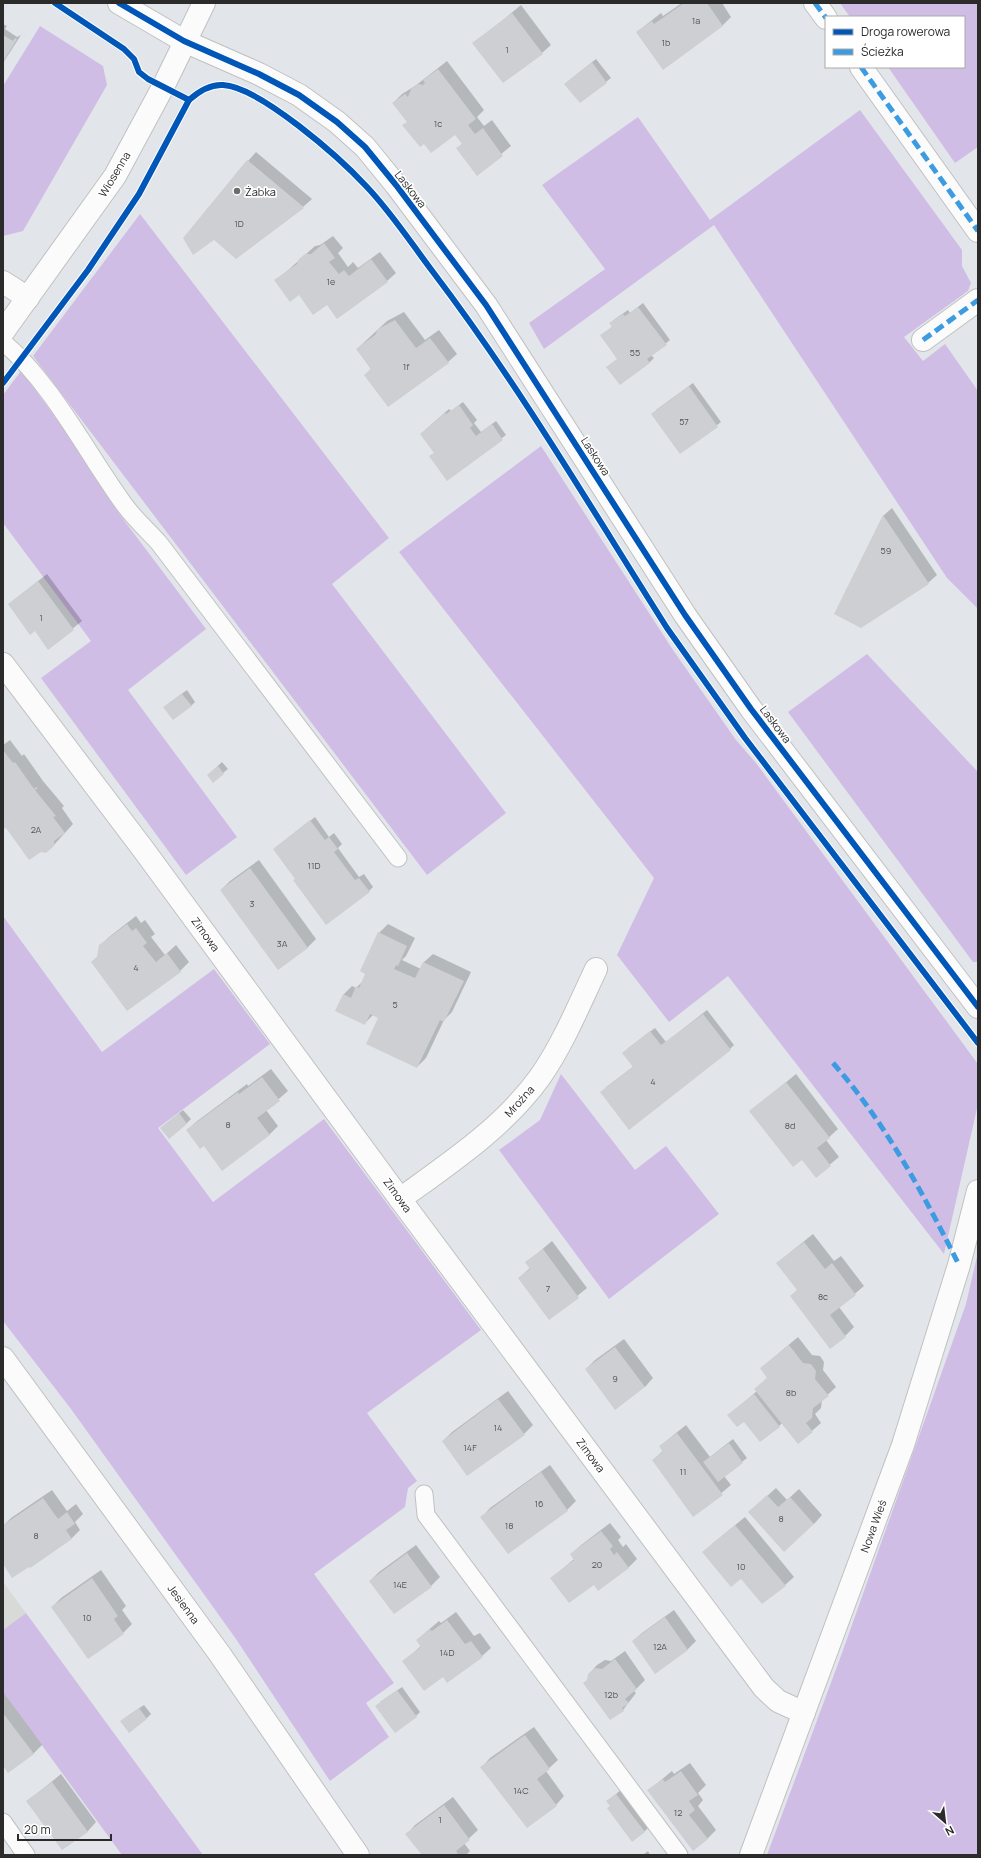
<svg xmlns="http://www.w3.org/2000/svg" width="981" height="1858" viewBox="0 0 981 1858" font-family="Manrope,sans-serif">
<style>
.industrial{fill:#d8dad8}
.green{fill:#d0bde6}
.shadow{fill:#0003}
.building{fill:#cdcfd2}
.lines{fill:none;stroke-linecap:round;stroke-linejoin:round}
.service-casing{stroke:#c0c1c1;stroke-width:19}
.minor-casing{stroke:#c0c1c1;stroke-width:24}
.service{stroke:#fbfbfc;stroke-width:17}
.minor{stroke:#fbfbfc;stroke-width:22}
.quiet{stroke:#3d9ce1;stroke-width:5;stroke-dasharray:10 5;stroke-linecap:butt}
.cycleway-casing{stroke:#fff;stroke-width:8}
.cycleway{stroke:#0057b8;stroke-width:6}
.poi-dot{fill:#6b6c6e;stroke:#fff;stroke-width:1.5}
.labels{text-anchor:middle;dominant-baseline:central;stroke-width:3.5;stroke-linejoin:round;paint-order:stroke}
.number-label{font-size:9px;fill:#545556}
.street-label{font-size:11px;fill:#2b2b2b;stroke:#fff}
.poi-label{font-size:11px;fill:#2b2b2b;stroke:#fff;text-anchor:start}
</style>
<rect width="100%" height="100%" fill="#e2e6ea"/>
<polygon class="industrial" points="3,1582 26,1613 3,1630"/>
<g class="green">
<polygon points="840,3 978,3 978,147 955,163 888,67 964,67 964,17 850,17"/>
<polygon points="40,26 103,66 107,85 23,231 3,236 3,86"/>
<polygon points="860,110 962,250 962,266 971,283 968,291 904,337 923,361 945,344 978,391 978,609 947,578 714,225 544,349 529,323 605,269 542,185 638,117 710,220"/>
<polygon points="140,214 389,538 332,584 506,813 427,875 33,356"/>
<polygon points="21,371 59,422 120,515 206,629 128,690 237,837 186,875 41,678 91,641 3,523 3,395"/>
<polygon points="541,446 673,650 736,740 756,763 978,1064 978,1104 944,1254 728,976 669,1022 617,955 654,878 399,552"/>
<polygon points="867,654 978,772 978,962 973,962 788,712"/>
<polygon points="3,916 102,1052 214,969 270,1044 158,1128 213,1202 324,1119 481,1330 367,1413 417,1481 408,1488 405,1507 314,1574 394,1683 366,1703 389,1737 330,1781 236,1639 71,1409 3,1321"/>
<polygon points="561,1074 635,1170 666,1146 719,1214 609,1299 499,1150 540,1120"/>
<polygon points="978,1252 978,1855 767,1855 842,1653 966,1304"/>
<polygon points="26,1613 203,1855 122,1855 3,1692 3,1630"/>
</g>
<g class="shadow">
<polygon points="682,3 722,3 731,17 723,25 663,68 637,32 661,13 663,16"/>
<polygon points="521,5 551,45 542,53 474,44"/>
<polygon points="3,24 7,26 5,29 17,37 21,35 3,63"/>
<polygon points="596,59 611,78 580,102 570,80"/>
<polygon points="447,61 484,110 477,117 484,126 492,120 511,146 477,174 458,148 463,143 455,133 424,143 404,125 408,121 393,103 402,94 415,86"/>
<polygon points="256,152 312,199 303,207 248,161"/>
<polygon points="333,236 343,248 338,253 348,267 353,262 358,268 380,252 396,273 387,281 327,304 299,294 276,281 315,246 320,245"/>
<polygon points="643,303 670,340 651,355 654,358 650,362 620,384 618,358 601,336 613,326 611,323 615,319 628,310 630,313"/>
<polygon points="404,312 425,340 439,330 457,354 448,362 365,375 371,369 357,349 387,321"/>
<polygon points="693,383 721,422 680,453 656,410"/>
<polygon points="463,402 477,420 474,423 481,432 496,421 506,435 448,479 425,430 449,409 451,411"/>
<polygon points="892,508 937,575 928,583 883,516"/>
<polygon points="47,574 82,621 49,648 35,630 9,604"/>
<polygon points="187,690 195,702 191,706 169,703"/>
<polygon points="10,740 22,756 24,754 43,781 45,779 43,781 64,806 62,808 73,824 53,846 6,826 3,828 3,745"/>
<polygon points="222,762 228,769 213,781 208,775"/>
<polygon points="315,817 329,837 334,833 342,844 338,848 359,877 364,874 373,887 369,891 296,879 274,849"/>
<polygon points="259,860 316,939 307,948 221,890 230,881"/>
<polygon points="136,916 141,923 145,920 155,934 151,937 165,955 176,945 189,962 180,971 127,1010 92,962 98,956 100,946 109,937"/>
<polygon points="388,924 415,938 406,956 402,960 421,969 424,962 433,954 471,972 452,1012 444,1020 426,1058 417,1067 380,1017 374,1014 365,1023 343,995 352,986 356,988 363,981 379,933"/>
<polygon points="707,1010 734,1045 730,1049 605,1088 634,1066 627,1049 655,1028 666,1042"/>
<polygon points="271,1069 288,1091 266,1110 278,1126 269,1135 204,1144 187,1130 196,1122 247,1084 248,1086"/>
<polygon points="796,1074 838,1129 826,1140 839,1157 816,1176 802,1158 751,1111"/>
<polygon points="183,1110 191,1119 186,1124 161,1128"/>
<polygon points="813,1234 834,1261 841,1256 864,1286 839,1307 854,1327 845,1336 777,1263"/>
<polygon points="552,1241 587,1288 549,1319 519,1278 530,1268 526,1263"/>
<polygon points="798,1337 812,1355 820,1356 824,1362 823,1370 836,1387 822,1400 821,1408 815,1414 821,1423 798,1443 782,1423 779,1426 744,1420 729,1415 757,1391 756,1389 768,1377 761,1368"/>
<polygon points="624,1339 653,1378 645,1387 586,1369 595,1360"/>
<polygon points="508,1391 533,1425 524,1434 443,1441 452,1432"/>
<polygon points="686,1425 710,1457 733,1439 747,1458 724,1476 731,1485 694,1516 653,1460 663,1451 660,1446"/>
<polygon points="550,1465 576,1501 567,1510 508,1553 482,1517 490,1508"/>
<polygon points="776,1488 787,1500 799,1489 822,1515 814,1524 758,1504"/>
<polygon points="52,1490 67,1511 76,1504 83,1514 75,1522 80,1530 72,1538 31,1567 3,1562 3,1526 11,1518"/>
<polygon points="745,1517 794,1577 785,1585 741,1578 712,1544"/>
<polygon points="610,1523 621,1537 618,1540 623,1547 626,1544 637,1559 629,1567 598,1590 594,1584 552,1578 574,1559 571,1554 580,1546"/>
<polygon points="416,1545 440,1577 431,1586 370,1581 379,1572"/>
<polygon points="101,1570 126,1606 122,1610 132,1624 123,1633 88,1658 52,1607 61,1598"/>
<polygon points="674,1610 696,1641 688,1649 656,1672 633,1641 642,1633"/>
<polygon points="456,1612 474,1636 480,1633 491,1648 482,1656 443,1676 404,1661 421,1646 417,1640 426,1632 439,1621 441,1623"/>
<polygon points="625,1651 645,1680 634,1691 636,1693 623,1710 588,1680 589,1674 597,1665 605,1660 611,1661"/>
<polygon points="402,1687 420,1712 416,1716 380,1702"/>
<polygon points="3,1692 42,1745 33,1754 3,1764"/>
<polygon points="144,1705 151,1714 147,1718 126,1717"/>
<polygon points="534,1727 558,1760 546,1771 564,1796 556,1805 482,1767 490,1758"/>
<polygon points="690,1763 706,1785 698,1793 703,1800 698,1806 716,1830 707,1839 649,1790 672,1771 674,1774"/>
<polygon points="61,1774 96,1822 88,1831 63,1849 28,1801"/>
<polygon points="621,1790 648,1828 644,1832 607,1801"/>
<polygon points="453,1797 478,1830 464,1843 470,1851 466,1855 423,1855 407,1834 415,1825"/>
<polygon points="648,1851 650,1855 643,1855"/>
</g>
<g class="building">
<polygon points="684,3 707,3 723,26 663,70 636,32 652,21 654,24"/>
<polygon points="512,13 543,54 503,83 472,43"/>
<polygon points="3,35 13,41 15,38 17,39 3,62"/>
<polygon points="592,62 607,83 580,103 564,84"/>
<polygon points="438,69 476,119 468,125 475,134 483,128 503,156 477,176 456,148 462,144 455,135 431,153 424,144 420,147 402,125 407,122 392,103 405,94 408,97 411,89 418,84 423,85 425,83 423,80"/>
<polygon points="247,160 304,208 236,259 214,240 193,255 183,238"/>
<polygon points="324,243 335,258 329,262 339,274 344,270 349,276 371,259 388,282 337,319 327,305 313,315 299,295 290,302 274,280 297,264 299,259 305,254 311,254"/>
<polygon points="638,307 667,345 647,359 650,363 620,385 606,367 617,359 600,335 612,327 609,323 623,314 625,316"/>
<polygon points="395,320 416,348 430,338 449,363 388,407 364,375 371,369 356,349 375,335 378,329"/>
<polygon points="689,386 718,427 680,454 651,414"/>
<polygon points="459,405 473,425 470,428 476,436 492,424 503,440 447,481 429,456 434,453 420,434 445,413 446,414"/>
<polygon points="883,515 929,584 861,628 834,614"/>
<polygon points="38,581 74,630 48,650 35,631 30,635 8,604"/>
<polygon points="182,694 192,706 173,720 163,707"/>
<polygon points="3,750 13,763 15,762 34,789 36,787 38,788 35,790 56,816 53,817 65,833 54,841 54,846 46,853 41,852 29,860 6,828 3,829"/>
<polygon points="218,766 224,774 213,783 207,775"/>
<polygon points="310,820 325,840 329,837 338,849 334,852 355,880 359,878 370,892 326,925 293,880 295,879 273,849"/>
<polygon points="250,868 308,948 278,970 220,890"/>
<polygon points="127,924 132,931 136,928 147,943 143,946 156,962 167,953 181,972 127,1011 91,962 97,957 99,945"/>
<polygon points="378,932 407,946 398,966 396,965 394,969 415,978 423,962 464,981 444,1022 440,1020 417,1068 366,1044 378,1018 370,1014 365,1025 335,1011 343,994 351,998 356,986 359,988 365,974 360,971"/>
<polygon points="703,1014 731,1050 629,1130 600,1092 633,1067 622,1053 650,1031 661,1045"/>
<polygon points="262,1077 280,1101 257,1118 270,1135 222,1171 204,1146 200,1149 186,1130 238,1092 239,1094"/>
<polygon points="786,1082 830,1138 817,1148 831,1166 816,1178 802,1160 793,1167 749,1111"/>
<polygon points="179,1113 187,1124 169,1139 160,1128"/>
<polygon points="804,1242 825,1269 832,1263 856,1295 830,1315 846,1337 830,1349 790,1296 797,1290 776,1263"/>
<polygon points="543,1249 579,1298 549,1320 518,1278 530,1269 525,1262"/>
<polygon points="789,1345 803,1363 811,1364 816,1371 815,1379 829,1396 813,1408 812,1418 806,1423 813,1432 798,1444 754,1389 767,1378 760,1368"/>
<polygon points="615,1347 645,1387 615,1410 585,1369"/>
<polygon points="754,1394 780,1427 760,1442 744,1422 737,1427 727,1415"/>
<polygon points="498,1399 525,1435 467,1476 442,1441"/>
<polygon points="677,1433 723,1495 693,1517 652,1460 663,1452 659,1446"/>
<polygon points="729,1443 743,1463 718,1482 703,1462"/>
<polygon points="541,1472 568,1511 508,1554 480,1517"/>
<polygon points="767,1495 778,1507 790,1497 814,1524 784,1552 748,1512"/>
<polygon points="43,1498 58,1519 67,1512 75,1524 66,1530 72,1539 30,1568 29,1567 12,1578 3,1564 3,1525"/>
<polygon points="735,1525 786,1586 762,1604 741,1579 731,1587 702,1552"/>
<polygon points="601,1531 613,1546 610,1549 614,1555 617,1552 629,1568 598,1591 594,1585 569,1603 550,1578 574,1560 570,1554"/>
<polygon points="407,1553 432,1587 394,1614 369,1581"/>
<polygon points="92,1578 118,1616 114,1619 124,1634 88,1659 51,1607"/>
<polygon points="665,1617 688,1650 655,1674 632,1641"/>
<polygon points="447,1620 465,1644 471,1641 483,1657 447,1683 443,1677 424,1691 402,1661 421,1647 416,1640 430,1629 432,1631"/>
<polygon points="615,1659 637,1689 625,1699 629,1703 622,1708 624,1711 610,1720 583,1683 587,1680 588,1674 595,1668 602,1669"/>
<polygon points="397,1690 417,1717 395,1733 375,1706"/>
<polygon points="139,1708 147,1719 129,1733 120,1721"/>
<polygon points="3,1713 34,1754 8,1773 3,1766"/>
<polygon points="525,1735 550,1769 537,1779 557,1806 527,1828 480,1767"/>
<polygon points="681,1771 698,1795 689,1801 695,1810 689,1815 708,1839 693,1851 647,1790 663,1779 665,1782"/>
<polygon points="52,1782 88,1832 62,1850 26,1801"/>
<polygon points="616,1794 645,1832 632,1842 607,1808 610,1806 606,1801"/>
<polygon points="444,1805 470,1840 456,1851 459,1855 422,1855 405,1834"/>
</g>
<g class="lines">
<g class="service-casing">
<g id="service">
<path d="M3,342c50,42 84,112 123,165 10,13 22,24 33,36l239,315"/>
<polyline points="424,1494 426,1515 679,1855"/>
<polyline points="3,1822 26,1855"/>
</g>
</g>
<g class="minor-casing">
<g id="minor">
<polyline points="119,3 184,41 259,74 299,95 337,122 365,147 396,185 486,305 685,615 751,709 978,1007"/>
<polyline points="815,3 826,18"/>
<polyline points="861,67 978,231"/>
<polyline points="3,282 28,298"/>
<polyline points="3,332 115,176 163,87 204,3"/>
<polyline points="923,340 978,300"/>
<polyline points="3,664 143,849 400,1199 764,1688 778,1701 804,1713"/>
<path d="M400,1199c50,-36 104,-72 140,-122 23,-33 39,-72 56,-108"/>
<polyline points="3,1358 219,1653 358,1855"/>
<polyline points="751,1855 903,1445 959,1265 978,1191"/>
</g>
</g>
<use href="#service" class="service"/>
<use href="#minor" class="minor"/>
<g class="quiet">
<polyline points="815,3 826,18"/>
<polyline points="861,67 978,231"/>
<polyline points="923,340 978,300"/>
<path d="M833,1063c52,59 91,132 126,202"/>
</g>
<g class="cycleway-casing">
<g id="cycleway">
<path d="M55,3l69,46 10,10 5,13 9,7 41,21c9,-8 20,-16 34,-15 37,2 117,73 143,101 25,26 45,57 67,86 86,113 158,236 234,356l78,110 233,305"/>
<polyline points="119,3 184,41 259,74 299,95 337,122 365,147 396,185 486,305 685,615 751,709 978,1007"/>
<polyline points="3,383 88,270 139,194 189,100"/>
</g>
</g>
<use href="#cycleway" class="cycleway"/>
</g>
<circle class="poi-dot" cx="237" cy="191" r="4"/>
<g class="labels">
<g class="number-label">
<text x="696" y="20">1a</text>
<text x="666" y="42">1b</text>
<text x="507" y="49">1</text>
<text x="438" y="123">1c</text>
<text x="239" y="223">1D</text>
<text x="331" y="281">1e</text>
<text x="635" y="352">55</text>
<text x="406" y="366">1f</text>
<text x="684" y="421">57</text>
<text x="886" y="550">59</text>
<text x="41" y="617">1</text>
<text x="36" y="829">2A</text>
<text x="314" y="865">11D</text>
<text x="252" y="903">3</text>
<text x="282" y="943">3A</text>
<text x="136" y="967">4</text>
<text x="395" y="1004">5</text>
<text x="653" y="1081">4</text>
<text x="228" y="1124">8</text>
<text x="790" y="1125">8d</text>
<text x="548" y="1288">7</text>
<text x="823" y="1296">8c</text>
<text x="615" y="1378">9</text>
<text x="791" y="1392">8b</text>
<text x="498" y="1427">14</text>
<text x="470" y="1447">14F</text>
<text x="683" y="1471">11</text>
<text x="539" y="1503">16</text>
<text x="781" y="1518">8</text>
<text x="509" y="1525">18</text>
<text x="36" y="1535">8</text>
<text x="597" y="1564">20</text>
<text x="741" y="1566">10</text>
<text x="400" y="1584">14E</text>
<text x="87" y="1617">10</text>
<text x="660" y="1646">12A</text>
<text x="447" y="1652">14D</text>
<text x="611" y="1694">12b</text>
<text x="521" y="1790">14C</text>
<text x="678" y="1812">12</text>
<text x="440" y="1819">1</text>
</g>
<g class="street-label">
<text transform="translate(114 174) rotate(-59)">Wiosenna</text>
<text transform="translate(411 189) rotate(52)">Laskowa</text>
<text transform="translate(596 456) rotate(57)">Laskowa</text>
<text transform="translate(776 724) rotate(53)">Laskowa</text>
<text transform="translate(206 934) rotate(54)">Zimowa</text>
<text transform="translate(519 1101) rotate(-48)">Mroźna</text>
<text transform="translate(398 1195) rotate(54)">Zimowa</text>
<text transform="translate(591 1455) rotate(53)">Zimowa</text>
<text transform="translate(873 1526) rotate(-70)">Nowa Wieś</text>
<text transform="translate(184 1604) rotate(54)">Jesienna</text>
</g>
<g class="poi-label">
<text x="245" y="191">Żabka</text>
</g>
</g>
<rect width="981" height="1858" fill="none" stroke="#2b2b2b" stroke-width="8"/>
<rect x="825" y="16" width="140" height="52" fill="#ffffff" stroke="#aaaaaa"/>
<rect x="833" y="29" width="20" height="6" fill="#0057b8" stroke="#aaaaaa"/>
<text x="861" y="36" font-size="12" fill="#2b2b2b">Droga rowerowa</text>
<rect x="833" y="49" width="20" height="6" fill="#3d9ce1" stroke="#aaaaaa"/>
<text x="861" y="56" font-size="12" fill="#2b2b2b">Ścieżka</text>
<g transform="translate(945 1822) rotate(152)" stroke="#ffffff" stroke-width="3" paint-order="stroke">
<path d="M0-3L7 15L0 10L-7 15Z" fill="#2b2b2b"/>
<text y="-6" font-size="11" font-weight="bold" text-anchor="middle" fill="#2b2b2b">N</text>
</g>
<path d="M18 1834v6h93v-6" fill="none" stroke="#2b2b2b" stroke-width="2"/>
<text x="24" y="1834" font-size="12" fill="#2b2b2b" stroke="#ffffff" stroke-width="3" paint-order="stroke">20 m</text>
</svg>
